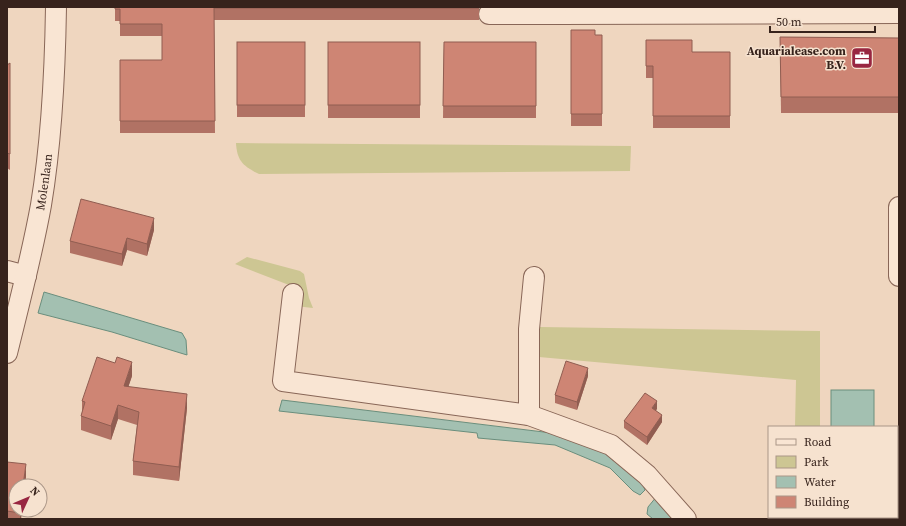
<svg xmlns="http://www.w3.org/2000/svg" width="906" height="526" viewBox="0 0 906 526" font-family="'Source Serif 4',serif">
<style>
.green{fill:#cdc693}
.water{fill:#a3c0b1;stroke:#6a8e7d}
.lines{fill:none;stroke-linecap:round;stroke-linejoin:round}
.minor-casing{stroke:#886657;stroke-width:22}
.minor{stroke:#f9e5d3;stroke-width:20}
.wall{fill:#b17264}
.shaded-wall{fill:#905d51}
.building{fill:#ce8574;stroke:#905d51}
.labels{text-anchor:middle;dominant-baseline:central;stroke-width:3;stroke-linejoin:round;paint-order:stroke}
.poi-label{font-size:12px;font-weight:bold;fill:#37231c;stroke:#f6e2cf;text-anchor:end}
.street-label{font-size:12px;fill:#37231c;stroke:#f6e2cf}
</style>
<rect width="100%" height="100%" fill="#efd6bf"/>
<g class="green">
<path d="M236,143l395,3 -1,25 -371,3c-16,-8 -22,-13 -23,-31z"/>
<polygon points="247,257 300,271 304,274 309,298 313,308 295,306 289,285 235,264"/>
<polygon points="540,327 820,331 820,427 795,427 796,380 539,357"/>
</g>
<g class="water">
<polygon points="44,292 182,333 186,340 187,355 112,332 38,313"/>
<rect x="831" y="390" width="43" height="37"/>
<polygon points="282,400 560,434 596,447 621,464 643,485 645,490 640,495 633,491 610,468 555,445 478,438 477,433 279,411"/>
<polygon points="657,496 682,519 653,519 647,514 648,507"/>
</g>
<g class="lines">
<g class="minor-casing">
<g id="minor">
<polyline points="547,7 556,14 899,13"/>
<polyline points="489,14 556,14"/>
<polyline points="899,207 899,276"/>
<polyline points="7,271 26,276"/>
<polyline points="293,294 283,381 529,415 611,445 647,475 686,519"/>
<path id="s1" d="M7,353c12,-49 25,-98 34,-148 11,-66 14,-132 15,-198"/>
<polyline points="529,415 529,329 534,277"/>
</g>
</g>
<use href="#minor" class="minor"/>
</g>
<g class="wall">
<polygon points="115,7 479,8 479,20 214,20 215,133 120,133 120,60 162,60 162,36 120,36 120,21 115,21"/>
<polygon points="571,30 595,35 602,35 602,126 571,126"/>
<polygon points="780,37 899,38 899,113 781,113"/>
<polygon points="646,40 692,52 730,52 730,128 653,128 653,78 646,78"/>
<rect x="237" y="42" width="68" height="75"/>
<rect x="328" y="42" width="92" height="76"/>
<polygon points="444,42 536,42 536,118 443,118"/>
<polygon points="10,63 10,170 7,168 7,65"/>
<polygon points="154,230 147,256 127,250 122,266 70,253 70,241"/>
<polygon points="132,376 128,387 187,408 179,481 133,475 133,461 137,425 118,419 111,440 81,430 81,416 82,412 82,401"/>
<polygon points="588,376 577,410 555,403 555,395"/>
<polygon points="657,409 656,410 662,422 647,445 624,428 624,421"/>
<polygon points="7,462 26,476 25,486 16,486 22,510 21,519 7,519"/>
</g>
<g class="shaded-wall">
<polygon points="154,218 154,230 147,256 147,244"/>
<polygon points="127,238 127,250 122,266 122,254"/>
<polygon points="132,362 132,376 124,400 124,386"/>
<polygon points="588,368 588,376 577,410 577,402"/>
<polygon points="187,394 187,408 179,481 179,467"/>
<polygon points="657,401 657,409 652,415 652,408"/>
<polygon points="118,405 118,419 111,440 111,426"/>
<polygon points="662,415 662,422 647,445 647,437"/>
<polygon points="26,464 26,476 25,486 23,486"/>
<polygon points="20,510 22,510 21,519 20,519"/>
</g>
<g class="building">
<polygon points="115,7 479,7 479,8 214,8 215,121 120,121 120,60 162,60 162,24 120,24 120,9 115,9"/>
<polygon points="571,30 595,30 595,35 602,35 602,114 571,114"/>
<polygon points="780,37 899,38 899,97 781,97"/>
<polygon points="646,40 692,40 692,52 730,52 730,116 653,116 653,66 646,66"/>
<rect x="237" y="42" width="68" height="63"/>
<rect x="328" y="42" width="92" height="63"/>
<polygon points="444,42 536,42 536,106 443,106"/>
<polygon points="10,63 10,154 7,153 7,65"/>
<polygon points="81,199 154,218 147,244 127,238 122,254 70,241"/>
<polygon points="97,357 115,363 117,357 132,362 124,386 187,394 179,467 133,461 139,412 118,405 111,426 81,416 85,402 82,401"/>
<polygon points="566,361 588,368 577,402 555,395"/>
<polygon points="645,393 657,401 652,408 662,415 647,437 624,421"/>
<polygon points="7,462 26,464 23,486 16,486 16,510 20,510 20,513 7,511"/>
</g>
<defs>
<g id="office-square" transform="scale(1.15)"><rect x="-9" y="-9" width="18" height="18" rx="4" fill="#982641" stroke="#f6e2cf"/><path d="M-6-3h4V-5.5h4V-3h4V5H-6ZM-1-4.5V-3h2v-1.5ZM-6 0V1H6V0Z" fill="#fff"/></g>
</defs>
<g fill-rule="evenodd">
<use href="#office-square" x="862" y="58"/>
</g>
<g class="labels">
<g class="poi-label">
<text x="846" y="51">Aquarialease.com<tspan x="846" dy="14">B.V.</tspan></text>
</g>
<g class="street-label">
<text stroke="none"><textPath href="#s1" startOffset="175">Molenlaan</textPath></text>
</g>
</g>
<rect width="906" height="526" fill="none" stroke="#37231c" stroke-width="16"/>
<rect x="768" y="426" width="130" height="92" fill="#f6e2cf" stroke="#aa9687"/>
<rect x="776" y="439" width="20" height="6" fill="#f9e5d3" stroke="#aa9687"/>
<text x="804" y="446" font-size="12" fill="#37231c">Road</text>
<rect x="776" y="456" width="20" height="12" fill="#cdc693" stroke="#aa9687"/>
<text x="804" y="466" font-size="12" fill="#37231c">Park</text>
<rect x="776" y="476" width="20" height="12" fill="#a3c0b1" stroke="#aa9687"/>
<text x="804" y="486" font-size="12" fill="#37231c">Water</text>
<rect x="776" y="496" width="20" height="12" fill="#ce8574" stroke="#aa9687"/>
<text x="804" y="506" font-size="12" fill="#37231c">Building</text>
<g transform="translate(28 498) rotate(46)"><circle r="19" fill="#f6e2cf" stroke="#aa9687"/>
<path d="M0-3L7 15L0 10L-7 15Z" fill="#982641"/>
<text y="-6" font-size="11" font-weight="bold" text-anchor="middle" fill="#37231c">N</text>
</g>
<path d="M770 26v6h105v-6" fill="none" stroke="#37231c" stroke-width="2"/>
<text x="776" y="26" font-size="12" fill="#37231c" stroke="#f6e2cf" stroke-width="3" paint-order="stroke">50 m</text>
</svg>
